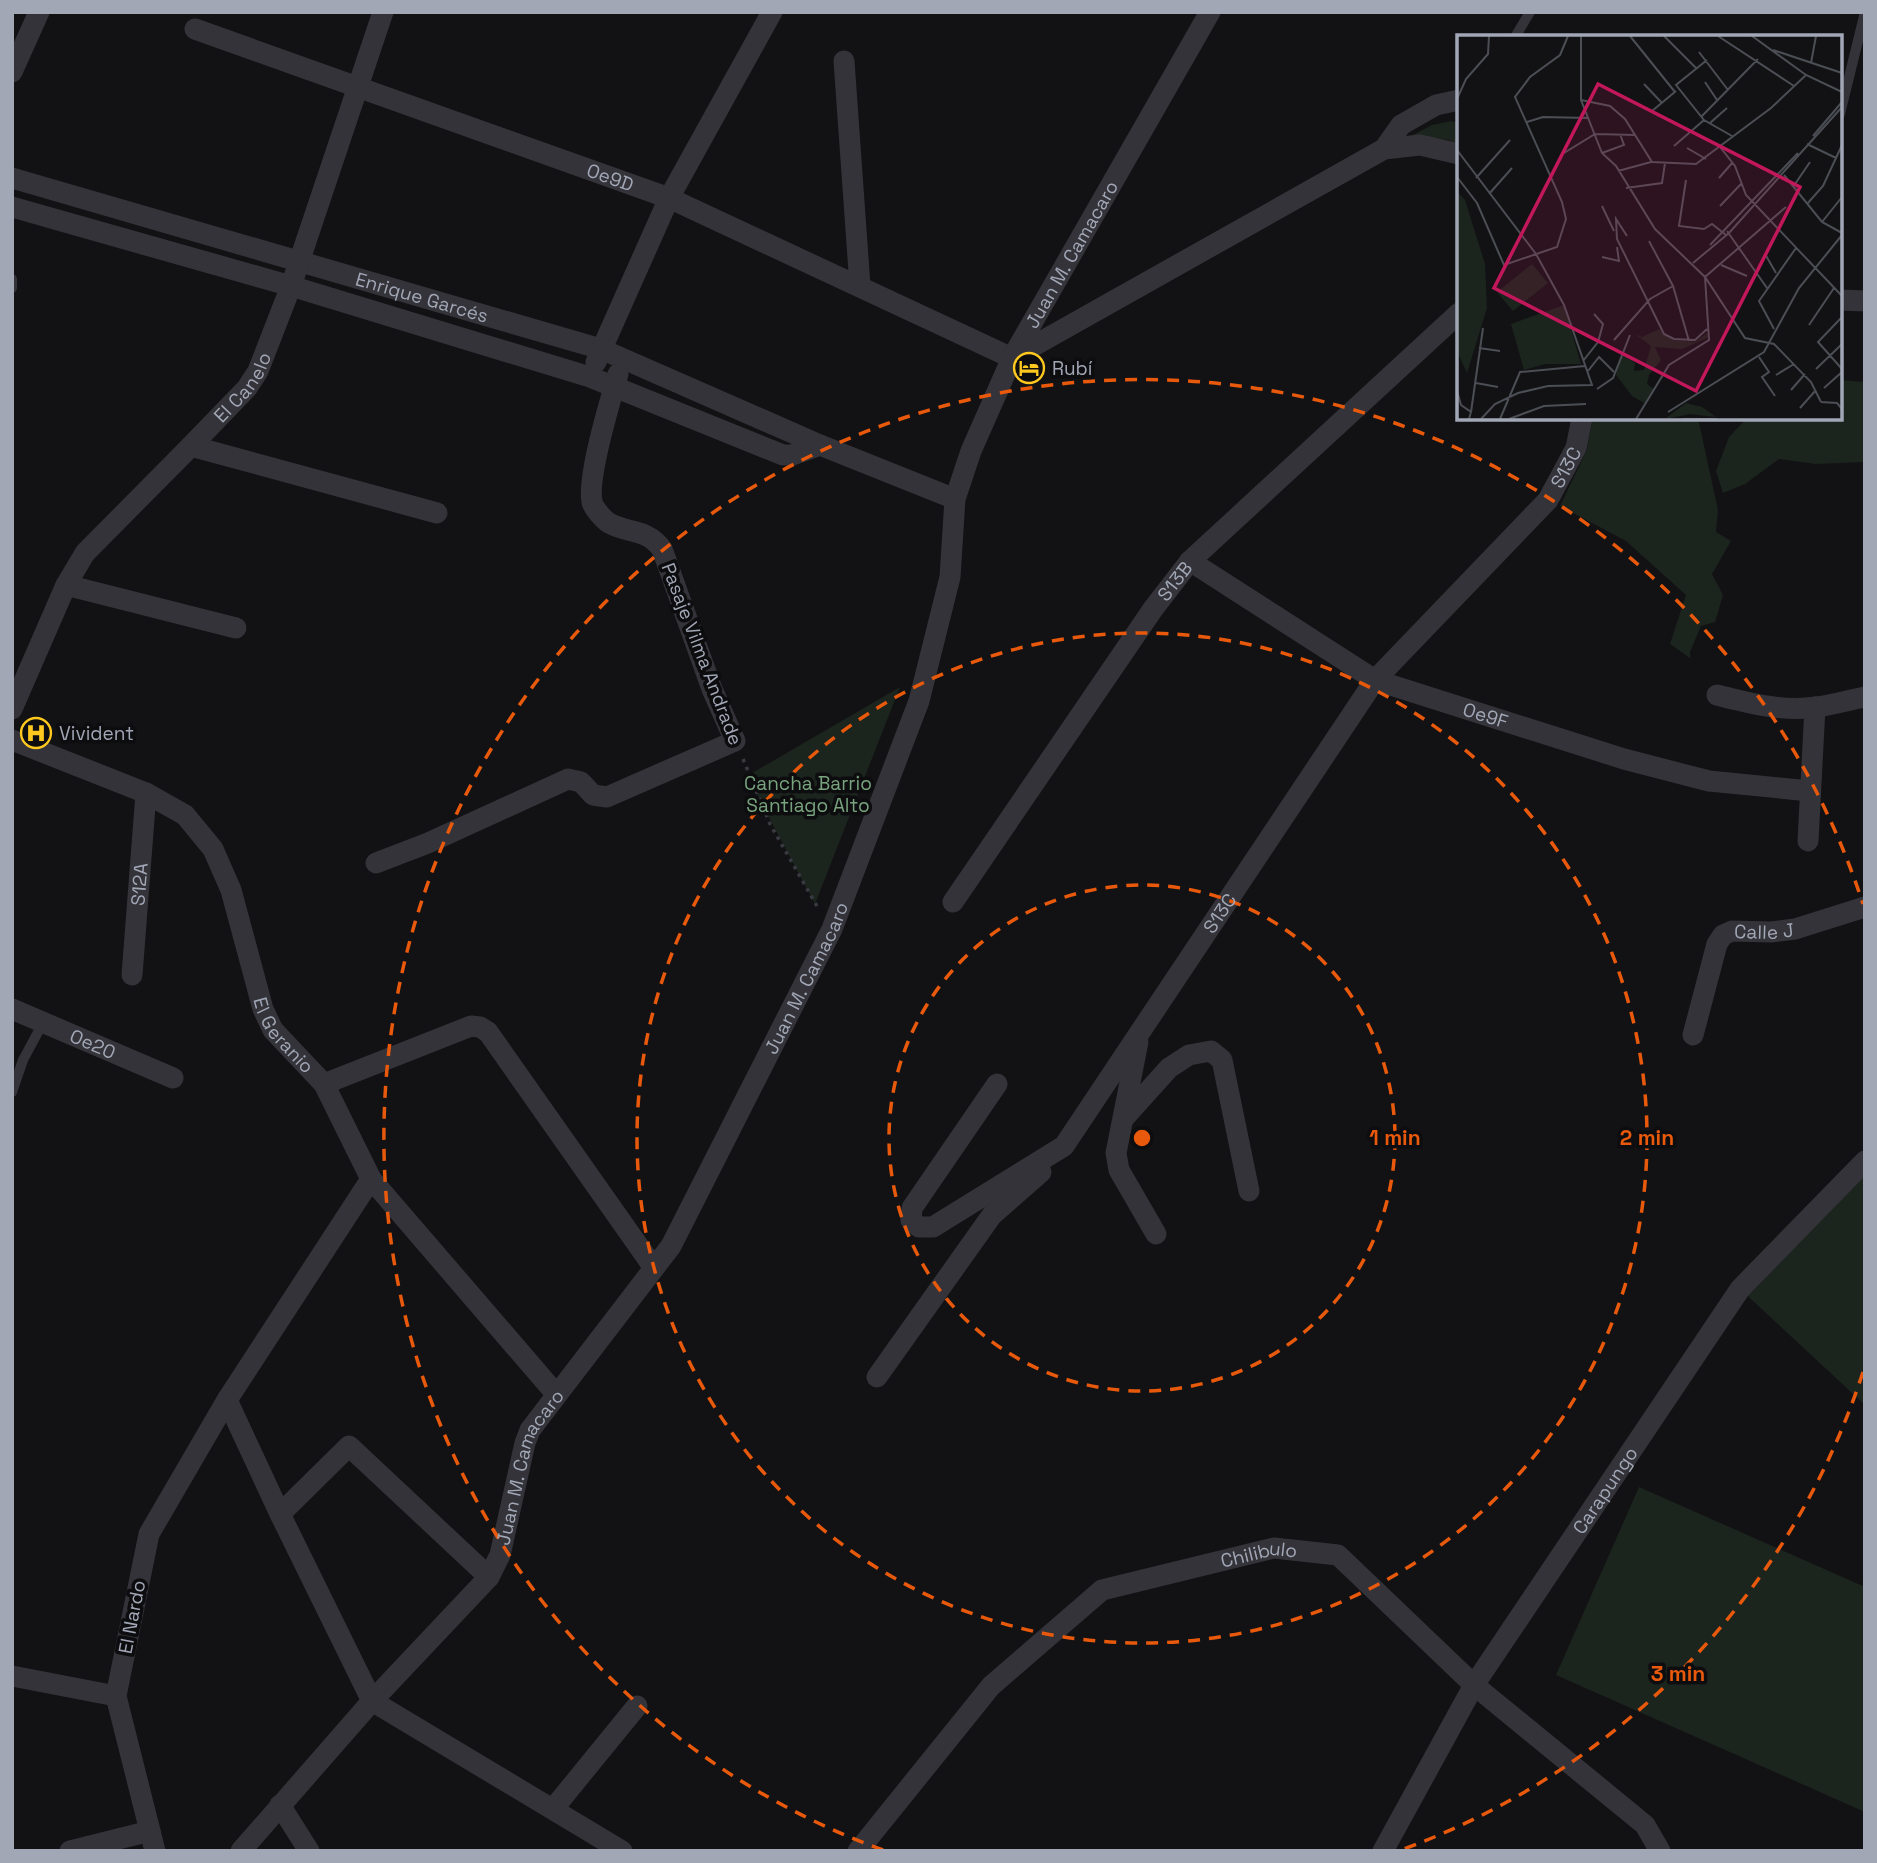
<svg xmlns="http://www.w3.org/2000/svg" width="1877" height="1863" viewBox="0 0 1877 1863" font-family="'Space Grotesk',sans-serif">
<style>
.green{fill:#1c241e}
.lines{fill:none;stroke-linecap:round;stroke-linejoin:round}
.path{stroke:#393a41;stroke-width:3.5;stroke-dasharray:3.5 5;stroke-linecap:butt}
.service{stroke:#333339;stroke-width:10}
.minor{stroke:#333339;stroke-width:21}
.ring{fill:none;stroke:#e8590c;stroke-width:3.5;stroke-dasharray:12 9}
.labels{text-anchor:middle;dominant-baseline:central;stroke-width:7;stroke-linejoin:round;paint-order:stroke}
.street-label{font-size:19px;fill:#a2a7b6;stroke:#0d0d0f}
.poi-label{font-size:19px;fill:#a2a7b6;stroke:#0d0d0f;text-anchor:start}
.park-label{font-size:19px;fill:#78a37e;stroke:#0d0d0f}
.inset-road{fill:none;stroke:#4c4e55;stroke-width:2}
.view{fill:#c2185b;fill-opacity:0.15;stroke:#c2185b;stroke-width:3.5}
.inset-edge{fill:none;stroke:#a2a7b6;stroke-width:3.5}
.centre{fill:#e8590c;stroke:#0d0d0f;stroke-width:3.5}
.ring-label{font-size:21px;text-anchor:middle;font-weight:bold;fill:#e8590c;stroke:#0d0d0f;stroke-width:7;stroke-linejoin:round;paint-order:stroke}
</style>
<rect width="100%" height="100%" fill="#121214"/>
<g class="green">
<polygon points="1451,121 1459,123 1459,145 1449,140 1411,136 1432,125"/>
<polygon points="1840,380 1865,382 1865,462 1816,464 1779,459 1745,484 1723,493 1716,471 1729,437 1747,418 1840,418"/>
<polygon points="1593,418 1698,418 1718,510 1716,532 1731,541 1712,574 1723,595 1715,622 1701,626 1690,652 1690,658 1670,644 1686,595 1626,541 1560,506 1586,452"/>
<polygon points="900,687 815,904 747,776"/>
<polygon points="1865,1171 1865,1405 1740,1289"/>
<polygon points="1639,1487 1865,1587 1865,1812 1556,1675"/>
</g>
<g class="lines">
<polyline class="path" points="743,759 770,824 818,908"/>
<g class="service">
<polyline points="1515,37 1530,12"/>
<polyline points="1840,114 1865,12"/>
<polyline points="12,279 12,288"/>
<polyline points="12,1092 23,1060 44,1021"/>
</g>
<g class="minor">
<path id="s1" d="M195,29l474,169 343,160 372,-209 17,-24 35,-20 23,-5"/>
<polyline points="844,61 860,286"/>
<polyline points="12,72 39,12"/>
<polyline points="1384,149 1420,145 1459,154"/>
<path id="s2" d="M12,178l589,171 219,96 135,54"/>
<polyline points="12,207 291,286 590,377 783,455 792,455 820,445"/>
<polyline points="1840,300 1865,301"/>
<polyline points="596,362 669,198 772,12"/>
<polyline points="191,446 437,513"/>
<path id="s3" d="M1190,561l185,119 249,79 85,22 101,10"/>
<polyline points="66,585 236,628"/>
<path d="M1717,695c32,8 65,17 99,12 16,-2 33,-7 49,-10"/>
<path id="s4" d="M12,709l54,-124 19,-32 106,-107 56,-58 11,-17 33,-85 92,-274"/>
<path id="s5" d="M12,740l134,53 39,22 28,34 18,41 32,119 10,21 51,54 47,95 -144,221 -78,134 -33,162 39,155"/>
<polyline points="1808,841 1815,707"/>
<path d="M376,863l52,-20 140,-64 13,3 12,13 14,2 128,-56 -23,-52 -50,-140c-16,-21 -33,-15 -53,-26 -5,-3 -15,-14 -17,-21 -5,-25 18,-101 26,-128"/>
<path id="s6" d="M953,902l200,-293 37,-48 269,-248"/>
<path id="s7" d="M132,975l14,-182"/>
<path id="s8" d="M12,1009l161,69"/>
<path id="s9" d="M1693,1035l24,-91 6,-9 9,-4 39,1 24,-3 70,-22"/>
<polyline points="1138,1042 1116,1153 1119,1170 1156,1234"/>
<polyline points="324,1084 471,1026 480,1027 488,1032 654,1268"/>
<path id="s10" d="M997,1084l-85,124 -1,12 8,7h14l131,-81 311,-466 173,-180 28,-52 6,-30"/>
<polyline points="1124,1118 1169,1068 1189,1055 1211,1051 1222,1060 1249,1191"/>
<polyline points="371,1179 556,1394"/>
<polyline points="877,1377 992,1215 1041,1172"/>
<polyline points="227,1400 280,1514 372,1701 622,1851"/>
<polyline points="280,1514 349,1446 489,1577"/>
<polyline points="12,1676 116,1696"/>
<polyline points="280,1805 309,1851"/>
<polyline points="553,1809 637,1706"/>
<polyline points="70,1851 150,1831"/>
<path id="s11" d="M241,1851l131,-150 117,-124 11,-22 25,-112 5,-13 141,-184 161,-317 87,-228 31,-124 5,-78 16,-48 41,-93 198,-346"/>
<path id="s12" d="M858,1851l133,-165 111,-96 172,-42 64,7 136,130 171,140 15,26"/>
<path id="s13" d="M1383,1851l91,-166 266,-396 125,-128"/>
</g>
</g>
<g class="ring">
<circle cx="1142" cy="1138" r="253"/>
<circle cx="1142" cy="1138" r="505"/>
<path d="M1863 1372A758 758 0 0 1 1401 1850M883 1850A758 758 0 1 1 1863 904"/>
</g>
<defs>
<g id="hotel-ring" transform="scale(1.575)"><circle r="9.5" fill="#0d0d0f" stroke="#ffc81f" stroke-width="1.5"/><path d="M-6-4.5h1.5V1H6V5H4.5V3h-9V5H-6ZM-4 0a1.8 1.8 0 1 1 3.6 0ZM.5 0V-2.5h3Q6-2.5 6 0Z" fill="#ffc81f"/></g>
<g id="hospital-ring" transform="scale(1.575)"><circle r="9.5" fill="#0d0d0f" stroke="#ffc81f" stroke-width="1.5"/><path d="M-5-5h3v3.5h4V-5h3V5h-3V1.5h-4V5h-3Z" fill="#ffc81f"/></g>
</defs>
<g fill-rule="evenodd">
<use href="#hotel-ring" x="1029" y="368"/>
<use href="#hospital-ring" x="36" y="733"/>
</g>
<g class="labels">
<g class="street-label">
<text stroke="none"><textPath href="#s1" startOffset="441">Oe9D</textPath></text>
<text stroke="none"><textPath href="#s11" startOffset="1832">Juan M. Camacaro</textPath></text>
<text stroke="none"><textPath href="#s2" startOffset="427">Enrique Garcés</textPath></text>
<text stroke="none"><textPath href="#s4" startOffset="402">El Canelo</textPath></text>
<text stroke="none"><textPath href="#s10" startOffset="1188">S13C</textPath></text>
<text stroke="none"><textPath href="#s6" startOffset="390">S13B</textPath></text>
<text transform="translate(702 654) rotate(69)">Pasaje Vilma Andrade</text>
<text stroke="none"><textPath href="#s3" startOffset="336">Oe9F</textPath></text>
<text stroke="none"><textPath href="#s7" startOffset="91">S12A</textPath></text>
<text stroke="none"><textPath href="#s10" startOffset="621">S13C</textPath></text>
<text stroke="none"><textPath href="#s9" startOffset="147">Calle J</textPath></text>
<text stroke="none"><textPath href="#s11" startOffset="1055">Juan M. Camacaro</textPath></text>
<text stroke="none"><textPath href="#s5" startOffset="434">El Geranio</textPath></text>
<text stroke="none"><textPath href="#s8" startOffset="88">Oe20</textPath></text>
<text stroke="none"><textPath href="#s11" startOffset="488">Juan M. Camacaro</textPath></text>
<text stroke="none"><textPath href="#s13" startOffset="424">Carapungo</textPath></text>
<text stroke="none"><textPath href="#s12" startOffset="520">Chilibulo</textPath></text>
<text transform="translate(132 1617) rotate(-79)">El Nardo</text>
</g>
<g class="poi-label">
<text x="1052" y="368">Rubí</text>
<text x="59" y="733">Vivident</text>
</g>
<g class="park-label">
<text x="808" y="783">Cancha Barrio<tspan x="808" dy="22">Santiago Alto</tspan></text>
</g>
</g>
<g transform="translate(1457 35)">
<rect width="385" height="385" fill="#121214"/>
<path d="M0,157l8,8 20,64 2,44 -20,65 -10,-22zM75,229l16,19 -35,28 -16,-19zM107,270l17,59h-36l-21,6 -13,-46zM202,294l14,11 22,2 12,-9v5l-25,11 -27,-2 6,13 -12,15 -2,9 8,6 -9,14 -14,-8 -16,-21 6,-23 13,11 -1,8 10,-1 7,-24 -16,-12 7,3zM229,368l16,4 14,10 -26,-3 -25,5z" fill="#1c241e"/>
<path class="inset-road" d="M124,1v64l21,53 14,13 39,63 50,48 40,61 29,6 37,38 10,20M173,1l45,56M207,1l32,32M261,1l76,50M295,1l54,39 36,17M316,15l69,23M242,17l29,38M250,25l-31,25 28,35 28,16M354,28l5,-27M248,47l12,18M187,49l18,19M0,64l9,-20 22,-25 1,-18M124,65l29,6 15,13 27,43 44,2 75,-56 35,-33M195,76l24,-20M244,82l57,-58M70,87l16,-5 46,1M253,88l17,-15M356,101l29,-34M350,109l29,14M217,111l30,-26M263,112l15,19 11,29 96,101M230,113l19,11M0,115l79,104 28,51 28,80 -44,1 -30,7 -23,11 -14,15M107,118l31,-19 40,1M145,118l22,-8 -4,-11M161,136l33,-9M327,140l38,47 20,11M0,142l20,26 27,62 53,-18 9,-28 -4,-17 -47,-105 15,-20 30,-22 8,-19M19,143l34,-38M262,143l14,-16M229,145l-7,46 25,3 8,-5 14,11M336,152l17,-25M169,153l36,-5 3,-20M32,159l23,-26M350,169l16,-18 19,-41M145,171l12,25M263,171l21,-22M365,187l20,-25M270,196l40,57M170,201l-11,-17 1,20 47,95 10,5 21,1 12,-11M192,206l24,45 16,55M253,210l88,-92M308,219l11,19M145,222l17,4 -2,-14M236,228l36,-30 113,-126M264,230l26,11M385,282l-24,25 24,27M352,290l25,-37M317,294l-15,-28 37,-53M157,305l36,-41 23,-13M22,313l21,3M302,322l10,15 -7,5 13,19M126,326l15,-19 5,-18 -9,-10M359,334l26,-25M131,336l11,-14 15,15M319,340l18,-11M19,348l22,4M367,353l18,-16M140,354l16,-11 17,-43M334,355l14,-16M0,356l4,14 10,7 -2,7M364,367l16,1 5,6M343,373l16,-18M14,377l12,-84M211,377l96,-60 35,-64 43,-53M43,384l20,-47 65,-6M52,384l35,-13 42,-2M179,384l33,-54 40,-25 -4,-63 81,-70M226,384h34"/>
<path class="view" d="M141,49l202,103 -104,204 -202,-103z"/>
<rect width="385" height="385" class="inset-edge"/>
</g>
<circle cx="1142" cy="1138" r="10" class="centre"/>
<g class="ring-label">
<text x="1395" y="1145">1 min</text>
<text x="1647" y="1145">2 min</text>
<text x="1678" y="1681">3 min</text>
</g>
<rect width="1877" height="1863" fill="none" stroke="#a2a7b6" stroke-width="28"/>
</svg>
